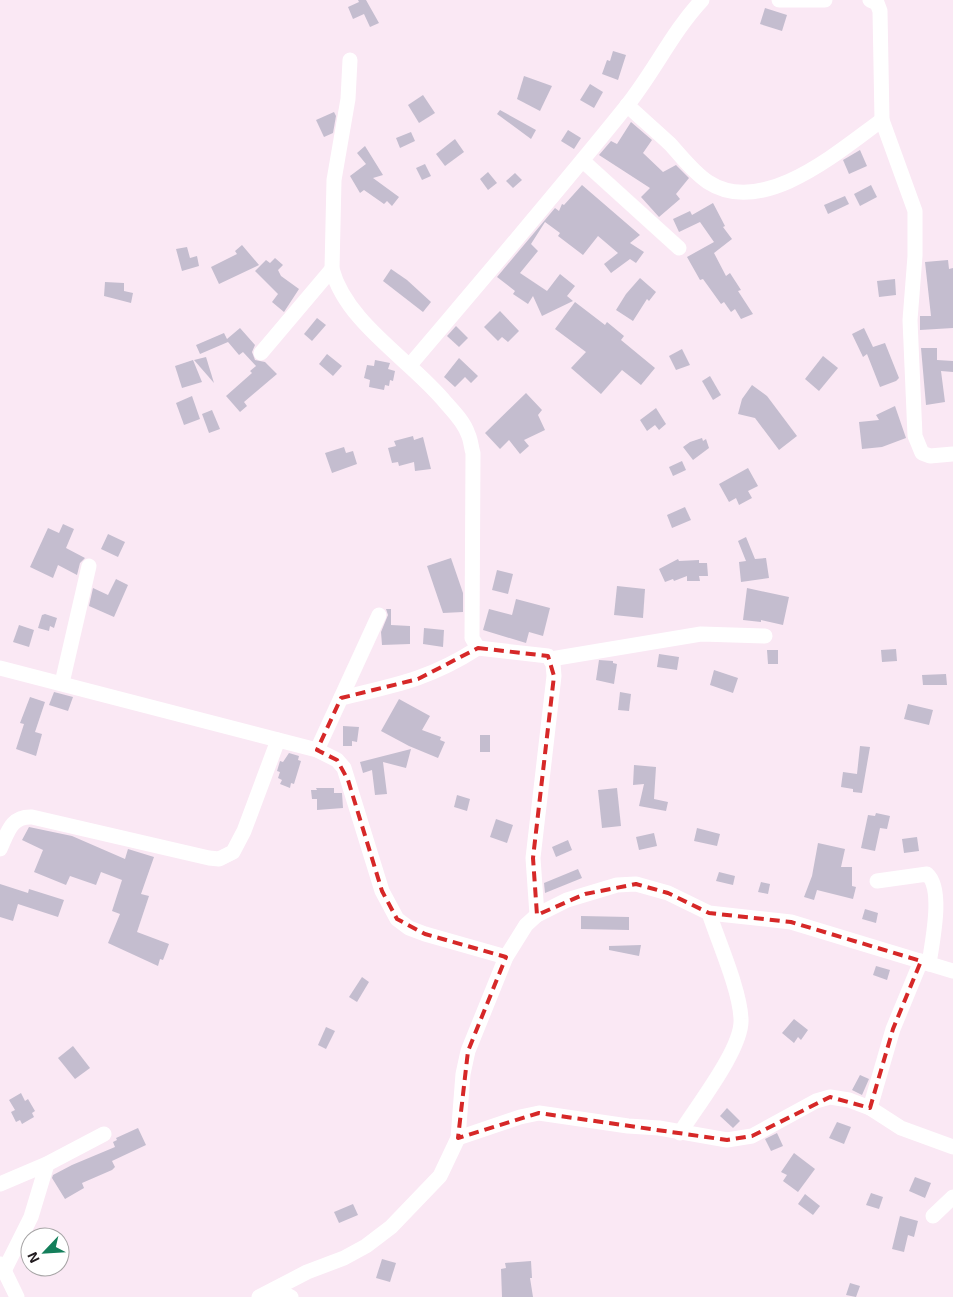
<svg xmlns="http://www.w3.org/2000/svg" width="953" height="1297" viewBox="0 0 953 1297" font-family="'Exo 2',sans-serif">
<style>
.building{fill:#c4bdcf}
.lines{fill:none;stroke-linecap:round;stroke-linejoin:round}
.minor{stroke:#fff;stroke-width:15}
.marked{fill:none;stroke:#d62828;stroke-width:4;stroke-dasharray:10 6;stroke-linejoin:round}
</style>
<rect width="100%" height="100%" fill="#fae8f4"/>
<g class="building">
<polygon points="358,0 366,0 379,23 370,27 364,14 353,19 348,7 359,2"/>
<polygon points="765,8 787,15 782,31 760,24"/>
<polygon points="613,51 626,55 618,80 602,74 607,60 610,61"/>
<polygon points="524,76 552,86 540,111 517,99"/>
<polygon points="590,84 603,92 594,108 580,100"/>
<polygon points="423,95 435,113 419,123 408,105"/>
<polygon points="500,110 536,130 531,139 497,114"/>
<polygon points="334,112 336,116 333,133 324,137 316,120"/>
<polygon points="631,122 652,140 643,153 663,172 676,165 689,178 676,194 680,199 659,217 641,197 650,188 599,155 611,141 617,144"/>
<polygon points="568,130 581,138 574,149 561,141"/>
<polygon points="411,132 415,141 400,148 396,138"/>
<polygon points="455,139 464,152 445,166 436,154"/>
<polygon points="365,146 383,175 373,178 399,197 392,206 387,201 384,204 364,190 360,193 350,176 366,164 357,153"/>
<polygon points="860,150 867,166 849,174 843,160"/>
<polygon points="425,164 431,176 422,180 416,168"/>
<polygon points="488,172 497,183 488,190 480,179"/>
<polygon points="515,173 522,180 513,188 506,181"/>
<polygon points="582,185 640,235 630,243 644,252 636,263 630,259 611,273 604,264 618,253 598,236 583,255 558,236 560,233 545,222 531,244 538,251 520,273 547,291 560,274 575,286 567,296 573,301 542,316 533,296 528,304 513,294 515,291 497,277 555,208 559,211 562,204 564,205"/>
<polygon points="871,185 877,197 860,206 854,194"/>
<polygon points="845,196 849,204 828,214 824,205"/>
<polygon points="713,203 725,226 723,227 732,239 714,253 726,276 730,273 741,290 738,291 753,314 741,319 735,309 731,312 724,302 721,304 703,279 700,280 687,257 714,242 700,222 679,232 673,219 690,211 692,215"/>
<polygon points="242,245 259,265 219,284 211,267 237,254 235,251"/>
<polygon points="187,247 190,258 197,256 199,266 182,271 176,249"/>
<polygon points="275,258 283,265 278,270 281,276 299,289 284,312 272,302 278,294 255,271 266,260 270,263"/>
<polygon points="948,260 949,269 953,268 953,328 920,330 920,316 931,316 925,262"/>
<polygon points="391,269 407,280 431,302 423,312 383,281"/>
<polygon points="640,278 656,292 649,301 647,299 633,321 616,310 626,294"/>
<polygon points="895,279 896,295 879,297 877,281"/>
<polygon points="105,282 124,283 124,291 133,293 131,303 104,296"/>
<polygon points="575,302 605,325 607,322 624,336 621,340 655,368 641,385 622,370 601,394 571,368 586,352 555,329"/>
<polygon points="500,311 519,331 508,342 502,337 498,341 484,327"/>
<polygon points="317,318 326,325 312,341 304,334"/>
<polygon points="456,326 468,338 459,347 447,336"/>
<polygon points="240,328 255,345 252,352 255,360 265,362 277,374 244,402 247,406 240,412 226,396 252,373 250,371 256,366 243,352 239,355 228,342 200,354 196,345 224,333 227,339"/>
<polygon points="864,328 873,347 885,343 899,378 896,381 880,387 867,354 863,357 852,334"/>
<polygon points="921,348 937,348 937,360 953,361 953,372 941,371 945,402 926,405"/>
<polygon points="682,349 690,365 676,370 669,356"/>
<polygon points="327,354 342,366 333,376 319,364"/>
<polygon points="823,356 838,368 819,391 805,379"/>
<polygon points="206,357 214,383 194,360"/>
<polygon points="459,358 478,376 471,383 465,377 455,387 444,377"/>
<polygon points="193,360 202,382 182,388 175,366"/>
<polygon points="375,360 390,363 388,369 395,371 393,381 390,380 389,386 385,385 384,390 369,387 370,380 364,378 367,365 374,366"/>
<polygon points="710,376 721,395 713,400 702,381"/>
<polygon points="752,385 767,396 797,436 779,450 755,418 738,414 742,399"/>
<polygon points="526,393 542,410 538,415 545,430 524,440 529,446 520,454 509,440 500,449 485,433"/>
<polygon points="192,396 200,419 184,425 176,403"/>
<polygon points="895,406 906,438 882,447 862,449 859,422 879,420 876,415"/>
<polygon points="656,408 666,424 659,430 655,425 647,431 640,420"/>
<polygon points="212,410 220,429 209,433 202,414"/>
<polygon points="413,436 414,440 423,437 431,469 415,471 414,462 399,466 398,462 392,463 388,448 396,446 394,441"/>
<polygon points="702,438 703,441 706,439 709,448 693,460 683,447 690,442"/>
<polygon points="344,447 346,453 353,451 357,464 332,473 325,453"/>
<polygon points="682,461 686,470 673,476 669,467"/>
<polygon points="748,468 758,486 748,491 752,498 739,505 736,498 729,502 719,484"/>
<polygon points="685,507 691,520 672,528 667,515"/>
<polygon points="63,524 74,529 66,548 85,558 80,563 77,575 58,565 53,578 30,567 48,528 59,533"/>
<polygon points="108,534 125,542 118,557 101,549"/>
<polygon points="746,537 755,559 766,558 769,578 741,582 739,562 746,561 738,541"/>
<polygon points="451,558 463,593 463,612 443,613 427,566"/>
<polygon points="678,559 679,561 699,560 699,563 707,563 708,576 699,576 700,581 687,581 687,576 674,581 673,579 665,582 659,569"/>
<polygon points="497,570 513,574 508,594 492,590"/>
<polygon points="116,579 128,585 114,617 89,606 93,588 108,595"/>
<polygon points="617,586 645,589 643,618 614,615"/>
<polygon points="747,588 789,597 783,625 761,620 761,622 743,620"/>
<polygon points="516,599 550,608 543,636 529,632 526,643 483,630 489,609 512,615"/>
<polygon points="386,609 391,609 391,625 410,626 410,644 382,645 381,632 388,615"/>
<polygon points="45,614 57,618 54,628 50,626 49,631 38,628 42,615"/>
<polygon points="19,625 34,630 29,647 13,642"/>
<polygon points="424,628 444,630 443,647 423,644"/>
<polygon points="896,649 897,661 882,662 881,650"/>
<polygon points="767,650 778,650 778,664 768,664"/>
<polygon points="659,654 679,657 677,670 657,667"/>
<polygon points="599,660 613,661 613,663 617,664 614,684 596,680"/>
<polygon points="714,670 738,678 733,693 710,685"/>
<polygon points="946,674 947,685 923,685 922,675"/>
<polygon points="54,692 73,697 68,711 49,705"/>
<polygon points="620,692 631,694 629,711 618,710"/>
<polygon points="30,697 45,702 35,732 42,734 36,756 16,749 24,724 20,723"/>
<polygon points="399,699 430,716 422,730 441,737 440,740 445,742 438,758 409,746 381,731"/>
<polygon points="908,704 933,710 929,725 904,719"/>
<polygon points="343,726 359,727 357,742 352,741 352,746 343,746"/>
<rect x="480" y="735" width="10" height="17"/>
<polygon points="860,746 870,747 862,793 853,792 853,789 841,787 843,772 857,774"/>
<polygon points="411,749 406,768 383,762 387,794 375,795 372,770 363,773 360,762"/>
<polygon points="289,753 299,756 298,760 301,761 294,784 291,783 290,788 280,784 282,780 278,778 280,772 277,771 280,761 283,762"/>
<polygon points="634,765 656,767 654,799 668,802 666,811 639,806 644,784 633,785"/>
<polygon points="316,788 334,788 334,793 342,793 343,808 317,810 317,799 312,799 311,790 317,790"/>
<polygon points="617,788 621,826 602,828 598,790"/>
<polygon points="457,795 470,799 467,811 454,807"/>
<polygon points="876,813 890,816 887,829 880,828 875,851 861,848 868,815 875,816"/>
<polygon points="496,819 513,825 507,843 490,837"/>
<polygon points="29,827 72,836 125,859 128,849 154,857 141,894 149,896 137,932 169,944 163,960 160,959 158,966 108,943 120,914 112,911 122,880 101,872 96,885 70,876 66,885 34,872 43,850 22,840"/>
<polygon points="697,828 720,834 717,846 694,841"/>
<polygon points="654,833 657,846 639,850 636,837"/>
<polygon points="917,837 919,851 904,853 902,839"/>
<polygon points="568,840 572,850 556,857 552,847"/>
<polygon points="818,843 845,849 841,867 852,867 852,886 856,887 853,899 817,890 814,900 804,897 812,876"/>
<polygon points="578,869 582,878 545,893 544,883"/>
<polygon points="719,872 735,876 733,885 716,881"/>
<polygon points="761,882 770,884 768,894 758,892"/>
<polygon points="0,884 28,893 29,889 64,900 58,917 18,904 13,921 0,917"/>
<polygon points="865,909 878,913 876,923 862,919"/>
<polygon points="581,916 629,917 629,930 581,929"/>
<polygon points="641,945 639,956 609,950 609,946"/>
<polygon points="876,966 890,970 887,980 873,975"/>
<polygon points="362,977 369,982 357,1002 349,997"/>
<polygon points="794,1019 808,1030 801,1040 798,1037 794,1043 782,1033"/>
<polygon points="326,1027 335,1031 326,1049 318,1045"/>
<polygon points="73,1046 90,1068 75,1079 58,1058"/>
<polygon points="860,1075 869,1079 862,1095 852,1090"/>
<polygon points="21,1093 25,1101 28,1099 35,1111 32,1113 34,1117 22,1124 20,1120 16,1122 11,1112 15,1110 9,1100"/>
<polygon points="727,1108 740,1121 733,1128 720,1116"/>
<polygon points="837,1122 851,1127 844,1144 829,1138"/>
<polygon points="138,1128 146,1145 112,1161 115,1167 112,1170 82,1183 84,1188 65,1199 52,1178 53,1175 72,1165 115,1147 113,1142 117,1140 116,1138"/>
<polygon points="777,1133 783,1146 771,1151 765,1139"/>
<polygon points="794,1153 815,1169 798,1192 783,1181 787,1175 781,1172"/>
<polygon points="915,1177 931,1183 925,1198 909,1191"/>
<polygon points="871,1193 883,1197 879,1209 866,1205"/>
<polygon points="805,1194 820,1206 813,1215 798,1204"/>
<polygon points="353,1204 358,1215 339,1223 334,1212"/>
<polygon points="900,1216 918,1221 914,1237 908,1235 904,1252 892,1249"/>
<polygon points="382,1259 396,1263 390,1282 376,1278"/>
<polygon points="531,1261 532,1278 530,1278 533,1297 502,1297 501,1269 506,1268 505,1263"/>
<polygon points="850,1283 860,1286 856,1297 846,1295"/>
</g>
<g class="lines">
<g class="minor">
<polyline points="779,0 825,0"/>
<polyline points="870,0 877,3 880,11 882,120 915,211 915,256 910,320 915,436 922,453 930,456 953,454"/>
<path d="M350,60l-2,39 -14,81 -2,89c14,54 80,92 114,134 8,9 18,19 22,31 3,6 3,13 5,19l-1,185 6,10 70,8 5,8 1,12 -21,182 4,57"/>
<path d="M627,105c14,13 29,26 43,39 12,13 23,28 38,38 55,36 131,-31 174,-62"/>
<polyline points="583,161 679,248"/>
<polyline points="261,353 332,269"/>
<path d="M410,365c72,-85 145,-170 215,-257 28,-34 47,-76 77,-108"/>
<polyline points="551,659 701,634 765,636"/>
<polyline points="0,668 317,750 337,760 344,768 382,891 397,919 409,928 425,934 506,957"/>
<polyline points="62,683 89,566"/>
<path d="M341,698c55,-13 89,-19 137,-50"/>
<polyline points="317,750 379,615"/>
<path d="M0,849c8,-17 11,-33 32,-32l177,41 10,1 14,-7 11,-21 34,-91"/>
<path d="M877,881l50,-7c17,15 5,68 2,90"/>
<polyline points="870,1108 893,1029 921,961"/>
<path d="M680,1133c16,-26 63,-85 61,-114 -1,-29 -23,-78 -32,-106"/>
<polyline points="458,1138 520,1117 539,1113 628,1126 659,1128 727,1140 752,1136 816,1101 830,1097 849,1100 870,1108 901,1128 953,1147"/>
<polyline points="0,1184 47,1164 104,1134"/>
<polyline points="933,1216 953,1197"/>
<polyline points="1,1264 17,1297"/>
<polyline points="4,1271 31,1217 47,1164"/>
<polyline points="276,1289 291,1297"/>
<polyline points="259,1297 307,1272 344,1258 366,1246 391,1227 440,1176 458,1138 463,1074 468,1051 506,957 526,925 537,915 567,900 617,885 636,884 668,893 709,913 791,922 953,971"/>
</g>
</g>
<path class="marked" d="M478,648l70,8 6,20 -21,182 4,57 48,-21 51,-10 32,9 41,20 82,9 130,39 -28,68 -23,79 -40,-11 -78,39 -25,4 -188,-27 -81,25 10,-87 38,-94 -81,-23 -28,-15 -15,-28 -34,-111 -11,-20 -20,-10 24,-52 77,-19z"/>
<g transform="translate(45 1252) rotate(245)"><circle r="24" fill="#ffffff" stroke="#a6a4a5"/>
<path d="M0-4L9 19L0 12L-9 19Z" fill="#147f5b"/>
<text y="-8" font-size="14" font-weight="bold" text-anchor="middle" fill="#211b1f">N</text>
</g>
</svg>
